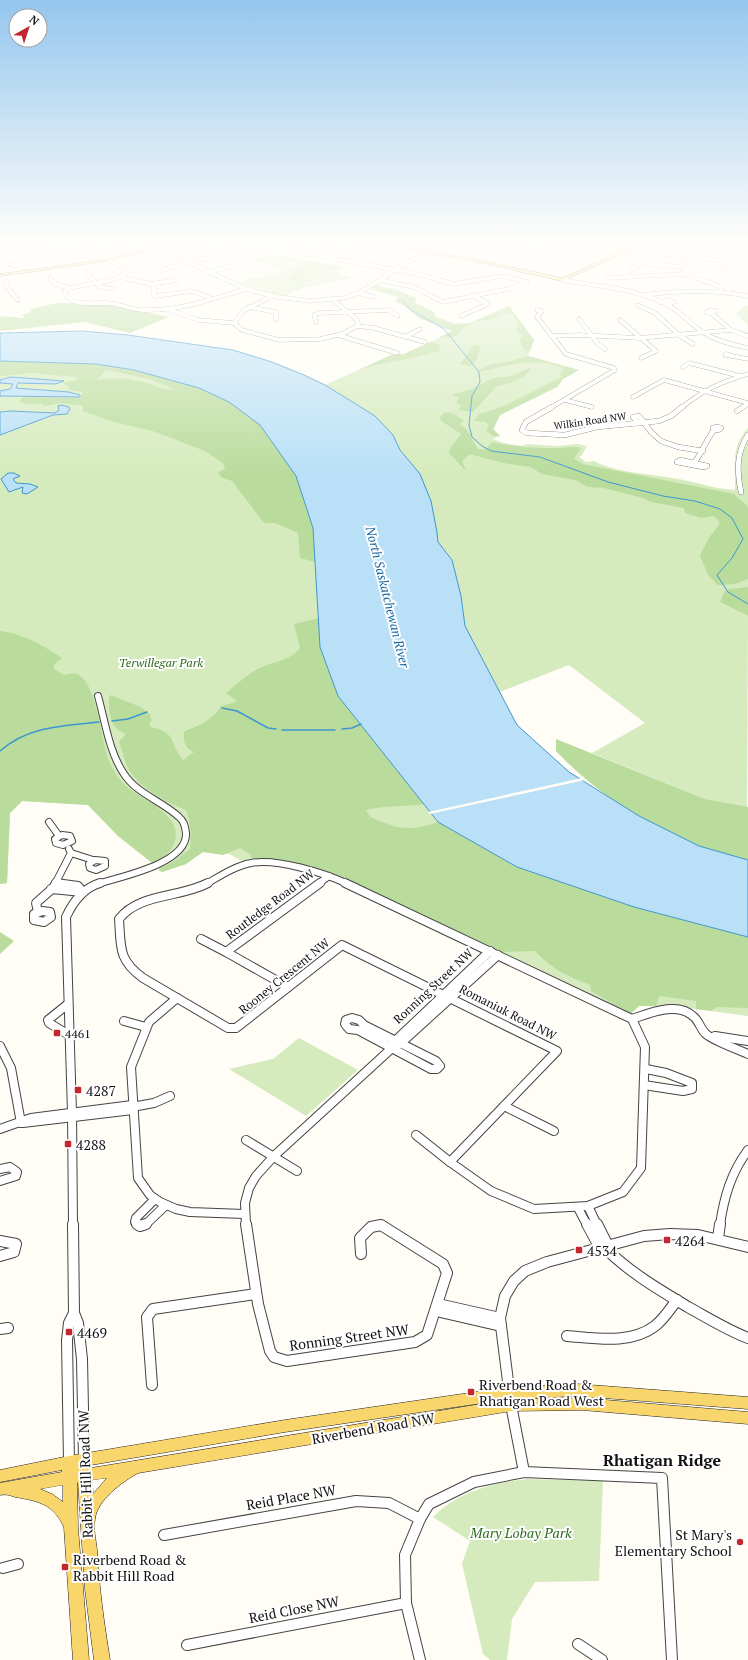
<svg xmlns="http://www.w3.org/2000/svg" width="748" height="1660" viewBox="0 0 748 1660" font-family="'PT Serif',serif">
<style>
.green{fill:#d5ebbd}
.forest{fill:#b9dc9c;fill-rule:evenodd}
.water{fill:#b9e0f7;stroke:#3f96cf}
.pier{fill:#fffdf5}
.lines{fill:none;stroke-linecap:round;stroke-linejoin:round}
.stream-far1{stroke:#3f96cf;stroke-width:1}
.stream{stroke:#3f96cf;stroke-width:1.5}
.minor-far4-casing{stroke:#444;stroke-width:4.5}
.minor-far3-casing{stroke:#444;stroke-width:5.5}
.minor-far2-casing{stroke:#444;stroke-width:8}
.minor-far1-casing{stroke:#444;stroke-width:10}
.minor-casing{stroke:#444;stroke-width:12}
.major-casing{stroke:#222;stroke-width:1}
.minor-far4{stroke:#fff;stroke-width:4}
.minor-far3{stroke:#fff;stroke-width:5}
.minor-far2{stroke:#fff;stroke-width:6}
.minor-far1{stroke:#fff;stroke-width:8}
.minor{stroke:#fff;stroke-width:10}
.major{fill:#f9d66b;fill-rule:evenodd}
.poi-dot{fill:#c4262e;stroke:#fff;stroke-width:1.5}
.labels{text-anchor:middle;dominant-baseline:central;stroke-width:4;stroke-linejoin:round;paint-order:stroke}
.far-street-label{font-size:10px;fill:#111;stroke:#fff}
.park-label{font-size:12px;font-style:italic;fill:#2f6b1f;stroke:#fff}
.street-label{font-size:12px;fill:#111;stroke:#fff}
.poi-label{font-size:12px;fill:#111;stroke:#fff;text-anchor:start}
.water-label{font-size:13px;font-style:italic;fill:#1768a6;stroke:#fff}
.near-poi-label{font-size:14px;fill:#111;stroke:#fff;text-anchor:start}
.near-street-label{font-size:14px;fill:#111;stroke:#fff}
.near-park-label{font-size:14px;font-style:italic;fill:#2f6b1f;stroke:#fff}
.near-neighbourhood-label{font-size:16px;font-weight:bold;fill:#111;stroke:#fff}
</style>
<rect width="100%" height="100%" fill="#fffdf5"/>
<g class="green">
<polygon points="277,255 345,267 339,269 339,274 352,278 300,289 285,296 238,283 255,277 259,278 285,270 255,260 262,256"/>
<path d="M509,306l25,34 -6,16 51,14 -16,9 -6,8 -57,28 -7,14 7,7 -7,3 10,4 19,3 5,-2 30,2 21,-2 9,2 -5,9 -3,2 7,5 8,-1c19,11 56,13 78,17 22,3 41,11 63,12 1,-25 -5,-42 13,-62v163l-28,11 28,14 -1,192 -42,-9 -113,-46 53,-30 -76,-58 -69,27 -35,-66 -4,-30 -9,-36 -14,-18 -1,-10 -17,-58 -20,-24 -7,-15 -18,-19 -50,-31 66,-30 13,-1z"/>
<polygon points="744,306 748,306 748,325 736,314"/>
<polygon points="0,361 96,364 163,377 313,528 320,647 338,696 438,822 517,867 634,907 748,937 748,1016 673,1006 639,1006 630,1014 331,874 270,860 251,858 242,861 229,854 203,852 186,864 162,872 149,858 118,836 88,805 22,801 10,813 7,883 0,884"/>
<polygon points="299,1038 358,1070 306,1116 229,1069 273,1059"/>
<path d="M528,1479l75,2 -4,100 -64,1 -23,37 -5,41h-17l-7,-6 -21,-90 8,-23 -37,-24c26,-26 59,-34 95,-38z"/>
</g>
<g class="forest">
<path d="M277,255l60,11h1l-1,3 -15,2 -19,6 6,4 -16,1 -9,-3 10,-3 -3,-4 10,-5 2,-5c-10,-2 -23,1 -30,-6z"/>
<path d="M377,285l23,6 16,7 -1,5 18,8 3,6 19,7 15,-1 39,-17 25,34 -4,11 -6,-1 -4,-10 3,-5 -7,-3 3,-9c-11,-18 -18,-7 -30,-3 -3,1 -7,0 -10,1 -6,2 -12,5 -18,8l-1,4 -6,4h-14l12,-6 -33,-13 -16,-13 -7,-3 2,-5 -27,-8z"/>
<polygon points="57,303 108,304 169,317 130,333 84,322 0,331 0,316 25,318 22,315 31,312 30,309"/>
<path d="M430,342l10,3 -1,6c-26,8 -52,11 -78,18l30,-14 13,-1z"/>
<polygon points="474,344 481,347 476,361 470,366 460,364"/>
<path d="M528,356l51,14 -16,9 -6,8 -57,28 -7,14 7,7h-7l-7,-5 3,-5 -3,-4 -12,-1 5,-7c30,-8 55,-23 82,-37l-1,-3 3,-6c-28,-13 -58,-1 -87,4l15,-8 16,-2z"/>
<path d="M0,361l96,3 38,6 65,18 30,14 31,23 36,51 17,52 2,34 -15,-4 -2,-25 -23,-10h-11l-32,-42 -11,-4 -3,-5 7,-3 -2,-6 -18,-12 -52,-20 -43,-10 -27,-10v-5l-22,-3 -17,3 -3,-2c-8,0 -14,2 -22,-3l4,-4 58,1 2,-6 -13,-2 -1,-3 -6,-4 15,-3 -2,-3 -44,-4 -32,3zM107,370l42,9 25,10c-9,3 -18,-4 -27,-6 -18,-5 -32,-6 -50,-3l8,-9z"/>
<path d="M529,368l2,1c-6,9 -23,16 -34,17l-24,26 -15,-2 3,-4 -5,-4 3,-4 -8,-3 21,-6 22,-11 18,-2z"/>
<path d="M445,412l8,1 11,8 -4,3 7,6 11,19 7,1 7,-8c23,5 42,6 65,6 9,0 16,-3 24,0l-7,11 9,5 151,30 14,13v72l-13,5 -17,1 -10,-10 -8,-20 9,-17 11,-15 -6,-7 -13,2 -16,-5 -1,-5 -33,-6 -8,-4 -39,-10 -16,-1 -13,-7 -33,-6 -12,-7 -27,-4 -33,-9 -8,7 4,10 -17,-18 1,-5 11,-14 -20,-13 -1,-4z"/>
<polygon points="748,587 748,616 720,602 724,592 729,589"/>
<path d="M319,618l1,29 18,49 87,108c-20,3 -40,1 -59,6l4,7c28,12 39,15 68,5l79,45 117,40 114,30v71l-31,-1 -6,4 -15,-2v-8l-37,-5 -3,10h-17l-9,8 -39,-23 -1,-6c-23,-9 -38,-16 -55,-34l-35,1 -169,-78 -61,-14 -19,-2 -1,-4 -10,-6 -17,7 -20,-3 -17,12 -24,8 -4,-2 16,-9 16,-12c1,-15 1,-25 -4,-39 -21,-8 -49,-23 -59,-44 -4,-8 -4,-16 -8,-24l7,-8c-3,-2 -7,-3 -9,-5 -7,-6 -10,-26 -7,-34l31,12 10,8 -1,2 2,3 -3,4 2,3c27,6 17,15 32,33l11,-8c-9,-4 -11,-10 -10,-20 6,-4 10,-4 15,-7 8,-3 18,-12 22,-19l15,-4v-2l-10,-7c9,-7 19,-17 30,-23 16,-9 33,-8 44,-22l-6,-24z"/>
<path d="M0,631c22,2 44,15 62,27l-8,7v4l10,6c5,-1 10,-3 15,0 19,12 22,68 31,88 3,6 8,15 13,20 15,16 60,30 52,58 -4,11 -11,17 -23,22l-34,-27 -30,-31 -66,-4 -12,12 -3,70 -7,1z"/>
<path d="M556,739l149,60 43,8v53c-16,-5 -35,-8 -50,-14 -52,-22 -104,-54 -142,-95z"/>
<polygon points="0,932 14,941 0,954"/>
</g>
<g class="water">
<polygon points="82,331 128,335 233,350 272,362 304,375 325,385 375,416 393,435 400,450 420,474 431,501 437,532 438,542 452,560 461,596 465,626 517,725 569,772 639,816 699,846 748,860 748,937 634,907 517,867 438,822 338,696 320,647 313,528 296,476 260,425 229,402 199,388 134,370 96,364 0,361 0,333"/>
<polygon points="11,377 64,381 55,384 18,383 16,388 69,392 80,395 80,397 0,396 0,391 10,389 13,384 0,383 0,380"/>
<polygon points="62,405 69,407 70,409 67,414 53,415 0,435 0,412 10,411 55,413 59,410 58,406"/>
<polygon points="8,473 14,473 20,476 13,479 16,483 30,484 38,487 27,494 22,493 23,487 9,492 1,479"/>
</g>
<polygon class="pier" points="582,778 585,780 430,814 428,812"/>
<g class="lines">
<polyline class="stream-far1" points="401,299 411,310 444,329 479,372 480,382 472,396 469,425 472,437 482,446 491,451 540,457 608,482 663,496 695,501 720,509 732,518 743,539 732,558 717,575 728,592 748,604"/>
<g class="stream">
<polyline points="222,708 237,711 268,728 276,729"/>
<polyline points="112,721 128,719 147,712"/>
<polyline points="342,729 352,728 361,724"/>
<polyline points="282,730 335,730"/>
<path d="M0,751c28,-25 63,-25 99,-29"/>
</g>
<g class="minor-far4-casing">
<g id="minor-far4">
<polyline points="132,244 190,263 246,289 278,297 311,301 344,298 359,293 409,261 450,244"/>
<polyline points="215,244 258,258"/>
<polyline points="321,244 348,248"/>
<polygon points="525,244 543,246 544,247 537,249"/>
<polyline points="619,244 635,248"/>
<polyline points="681,245 696,249"/>
<polyline points="63,248 69,244"/>
<polyline points="234,249 252,245 273,246 277,244"/>
<path d="M14,251c38,9 61,12 97,-7"/>
<polyline points="302,253 418,274 454,284 502,276 527,282 508,289 443,302 414,287 380,280"/>
<polyline points="302,253 318,244"/>
<polyline points="0,254 32,244"/>
<polyline points="662,254 719,260 722,262 724,269"/>
<polyline points="330,259 348,248"/>
<polyline points="0,260 15,266"/>
<path d="M108,260l17,9v5l-13,6 -43,8 -5,4c9,16 29,10 44,11 13,1 24,7 36,7 35,1 69,-11 102,-21"/>
<polyline points="152,260 182,251"/>
<path d="M681,267c3,-5 7,-12 11,-16 12,-10 42,-2 56,1"/>
<polyline points="164,270 191,261 209,258"/>
<polyline points="210,272 258,258"/>
<path d="M682,272c12,8 28,8 40,16l-1,3"/>
<polyline points="87,273 100,287 113,289"/>
<polyline points="634,276 631,269 641,263 681,267"/>
<polyline points="121,277 151,284 177,280"/>
<polyline points="50,278 55,284 69,288"/>
<polyline points="435,278 463,268"/>
<polyline points="608,278 685,274"/>
<path d="M562,280c34,6 72,8 104,24 12,6 21,16 31,24 15,12 33,16 51,20"/>
<polyline points="6,281 6,286 18,300"/>
<polyline points="151,284 154,287 154,295 156,296 192,291 213,299"/>
<polyline points="358,293 374,297"/>
<path d="M643,295c36,-5 70,-6 105,1"/>
<polyline points="332,299 356,319 358,323 357,326"/>
<polyline points="660,302 669,300 674,302 665,304"/>
<polyline points="637,305 655,313 679,335 693,344"/>
<polyline points="249,307 276,312 276,320"/>
<polyline points="165,308 198,320 234,323"/>
<polyline points="537,310 542,311 537,317 566,354 614,368 615,370 550,408"/>
<polygon points="711,310 716,311 706,312"/>
<polyline points="711,313 731,330 748,336"/>
<polyline points="461,316 488,304 472,295"/>
<polyline points="579,319 598,344 605,349"/>
<polyline points="620,320 656,351 641,358"/>
<polyline points="316,322 314,315 319,313 389,310 398,316"/>
<polyline points="234,323 242,330 279,340 320,339 342,334 357,326 374,328 425,342"/>
<polyline points="234,323 243,311 272,296"/>
<polyline points="338,335 397,353"/>
<polyline points="551,336 579,335 639,338 731,330"/>
<polyline points="405,337 420,329"/>
<polygon points="726,354 732,356 725,355"/>
<polyline points="732,356 748,359"/>
<polyline points="683,367 689,363 740,376"/>
<polyline points="633,397 664,380 748,403"/>
<polyline points="565,400 592,407"/>
<path d="M681,408c24,-19 38,-25 67,-34"/>
<polyline points="742,408 748,404"/>
</g>
</g>
<g class="minor-far3-casing">
<g id="minor-far3">
<polyline points="552,407 526,422 522,430 527,433 565,435 597,427 659,421 671,416 682,407"/>
<polyline points="737,411 743,407"/>
<polyline points="638,423 633,417 639,416 651,432 661,441 678,447 703,451"/>
<polygon points="717,427 721,428 718,430 713,428"/>
<polygon points="680,460 707,466 703,467 677,462"/>
<path d="M693,464c11,-13 11,-22 22,-35"/>
<path d="M741,492c-4,-20 -5,-39 7,-57"/>
</g>
</g>
<g class="minor-far2-casing">
<g id="minor-far2">
<polyline points="49,822 59,836"/>
<polygon points="62,835 70,836 72,841 63,845 56,843 55,839"/>
<polyline points="69,849 71,853 93,860"/>
<polygon points="95,860 105,861 105,866 96,870 90,868 89,864"/>
<polyline points="56,883 63,884"/>
<polyline points="55,884 71,853"/>
<path d="M97,884c22,-7 91,-20 89,-51 -1,-7 -2,-12 -7,-16 -17,-16 -42,-23 -55,-43 -15,-22 -19,-53 -26,-78"/>
<path d="M206,884c14,-8 29,-18 45,-21 26,-5 73,10 97,21"/>
<polyline points="318,884 329,876"/>
</g>
</g>
<g class="minor-far1-casing">
<g id="minor-far1">
<polyline points="56,883 78,886 83,892"/>
<path d="M208,883c-28,15 -69,10 -89,36 2,28 -1,41 24,59l85,50h8l106,-83 215,106 -107,111 41,29 43,18 54,-3 35,-14 18,-24 4,-121 -13,-28 -287,-136"/>
<polyline points="51,889 83,892"/>
<polygon points="42,911 50,912 51,917 44,922 34,920 34,914"/>
<polyline points="38,912 36,903 53,888 56,883"/>
<polyline points="201,939 226,952"/>
<polyline points="288,987 226,952 320,883"/>
<polyline points="177,998 149,1022 131,1067 138,1178 150,1195 160,1202 176,1209 190,1212 244,1214"/>
<polyline points="68,1004 48,1020 49,1023 69,1035"/>
<polygon points="352,1018 359,1020 364,1025 436,1061 440,1066 437,1069 431,1069 358,1030 349,1029 345,1024 346,1020"/>
<path d="M632,1019c18,-6 46,-18 62,-2 5,4 7,13 12,17 8,7 31,15 42,20"/>
<polyline points="124,1021 146,1027"/>
<polyline points="715,1036 748,1041"/>
<polyline points="394,1042 490,951"/>
<polyline points="0,1046 11,1068 21,1123"/>
<polyline points="644,1085 683,1091 692,1089 692,1083 666,1073 646,1069"/>
<polyline points="504,1106 554,1131"/>
<polyline points="132,1107 154,1103 170,1096"/>
<polyline points="23,1123 133,1110"/>
<polyline points="0,1129 31,1118 132,1105"/>
<polyline points="416,1135 450,1162"/>
<polyline points="246,1140 297,1171"/>
<polyline points="0,1169 10,1167 17,1172 16,1176 0,1181"/>
<polyline points="588,1206 597,1225"/>
<polyline points="578,1208 587,1225"/>
<path d="M73,1225l-1,-113 -6,-195c7,-15 17,-29 34,-34"/>
<polyline points="139,1225 135,1222 136,1218 155,1199"/>
<polyline points="145,1225 166,1205"/>
<polyline points="246,1225 245,1203 249,1188 256,1176 274,1156 392,1048 401,1043 498,955"/>
<path d="M720,1225c4,-28 11,-52 28,-75"/>
</g>
</g>
<g class="minor-casing">
<g id="minor">
<polyline points="73,1224 74,1313 78,1323 82,1359 84,1460"/>
<polyline points="137,1224 140,1226 146,1224"/>
<polyline points="246,1224 258,1304 270,1351 274,1357 287,1361 415,1342 427,1335 447,1273 443,1264 381,1225 371,1227 360,1238 361,1254"/>
<polyline points="587,1224 600,1248"/>
<polyline points="597,1224 608,1246"/>
<polyline points="718,1238 720,1224"/>
<polyline points="0,1241 16,1244 14,1252 0,1256"/>
<path d="M604,1247c25,25 54,42 84,60 20,11 39,23 60,31"/>
<polyline points="438,1304 500,1318"/>
<polyline points="436,1311 501,1326"/>
<polyline points="0,1329 8,1328"/>
<path d="M567,1336c28,2 63,9 88,-10 9,-7 15,-17 22,-26"/>
<polyline points="152,1385 147,1317 153,1309 256,1294"/>
<polyline points="69,1462 67,1340 69,1323 74,1313"/>
<polyline points="524,1472 511,1405 500,1318 505,1296 514,1281 525,1271 547,1262 644,1236 670,1234 698,1235 748,1247"/>
<polyline points="164,1535 356,1501 389,1503 420,1519"/>
<polyline points="3,1568 18,1564"/>
<polyline points="578,1644 602,1660"/>
<polyline points="187,1645 406,1603"/>
<polyline points="420,1660 406,1603 405,1555 420,1519 429,1504 474,1482 524,1472 662,1478 672,1660"/>
</g>
</g>
<g class="major-casing">
<g id="major">
<polygon points="167,244 175,244 102,262 0,276 0,274 102,260"/>
<polygon points="376,244 386,244 474,259 562,278 621,252 618,251 619,248 614,244 620,244 624,246 622,252 639,244 645,244 562,281 474,261"/>
<path d="M577,1384l171,13v12l-171,-13 -67,3 -225,33 -194,33v3l420,-69 71,-1 166,14v12l-166,-14 -71,1 -373,62c-16,9 -41,27 -43,46 -2,10 1,21 2,31 2,37 7,73 13,110h-16l-9,-71 -7,-107 -1,1 1,45 11,132h-16l-9,-133c-11,-23 -25,-26 -49,-30 -6,-2 -8,-3 -15,-2v-12l62,-11v-2l-62,12v-12l69,-14 216,-36 225,-33zM107,1478l-14,16 -1,-14zM63,1485v17l-11,-8 -12,-5z"/>
</g>
</g>
<use href="#minor-far4" class="minor-far4"/>
<use href="#minor-far3" class="minor-far3"/>
<use href="#minor-far2" class="minor-far2"/>
<use href="#minor-far1" class="minor-far1"/>
<use href="#minor" class="minor"/>
<use href="#major" class="major"/>
</g>
<linearGradient id="sky" x2="0" y2="1"><stop stop-color="#95c6ee"/><stop offset="0.51" stop-color="#fffefa"/><stop offset="1" stop-color="#fffefa" stop-opacity="0"/></linearGradient>
<rect width="748" height="476" fill="url(#sky)"/>
<g class="poi-dot">
<rect x="53" y="1029" width="8" height="8" rx="2"/>
<rect x="74" y="1086" width="8" height="8" rx="2"/>
<rect x="64" y="1140" width="8" height="8" rx="2"/>
<rect x="663" y="1236" width="8" height="8" rx="2"/>
<rect x="575" y="1246" width="8" height="8" rx="2"/>
<rect x="65" y="1328" width="8" height="8" rx="2"/>
<rect x="467" y="1388" width="8" height="8" rx="2"/>
<circle cx="740" cy="1542" r="4"/>
<rect x="61" y="1563" width="8" height="8" rx="2"/>
</g>
<g class="labels">
<g class="far-street-label">
<text transform="translate(590 421) rotate(-8)">Wilkin Road NW</text>
</g>
<g class="park-label">
<text x="161" y="662">Terwillegar Park</text>
</g>
<g class="street-label">
<text transform="translate(270 904) rotate(-37)">Routledge Road NW</text>
<text transform="translate(284 976) rotate(-39)">Rooney Crescent NW</text>
<text transform="translate(433 986) rotate(-43)">Ronning Street NW</text>
<text transform="translate(508 1012) rotate(27)">Romaniuk Road NW</text>
</g>
<g class="poi-label">
<text x="65" y="1033">4461</text>
</g>
<g class="water-label">
<text transform="translate(388 597) rotate(76)">North Saskatchewan River</text>
</g>
<g class="near-poi-label">
<text x="86" y="1090">4287</text>
<text x="76" y="1144">4288</text>
<text x="675" y="1240">4264</text>
<text x="587" y="1250">4534</text>
<text x="77" y="1332">4469</text>
<text x="479" y="1384">Riverbend Road &amp;<tspan x="479" dy="16">Rhatigan Road West</tspan></text>
<text x="732" y="1534" text-anchor="end">St Mary's<tspan x="732" dy="16">Elementary School</tspan></text>
<text x="73" y="1559">Riverbend Road &amp;<tspan x="73" dy="16">Rabbit Hill Road</tspan></text>
</g>
<g class="near-street-label">
<text transform="translate(349 1337) rotate(-8)">Ronning Street NW</text>
<text transform="translate(373 1428) rotate(-10)">Riverbend Road NW</text>
<text transform="translate(85 1474) rotate(-92)">Rabbit Hill Road NW</text>
<text transform="translate(291 1497) rotate(-10)">Reid Place NW</text>
<text transform="translate(294 1609) rotate(-11)">Reid Close NW</text>
</g>
<g class="near-park-label">
<text x="521" y="1532">Mary Lobay Park</text>
</g>
<g class="near-neighbourhood-label">
<text x="662" y="1460">Rhatigan Ridge</text>
</g>
</g>
<g transform="translate(28 28) rotate(39)"><circle r="19" fill="#ffffff" stroke="#a0a0a0"/>
<path d="M0-3L7 15L0 10L-7 15Z" fill="#c4262e"/>
<text y="-6" font-size="11" font-weight="bold" text-anchor="middle" fill="#111111">N</text>
</g>
</svg>
